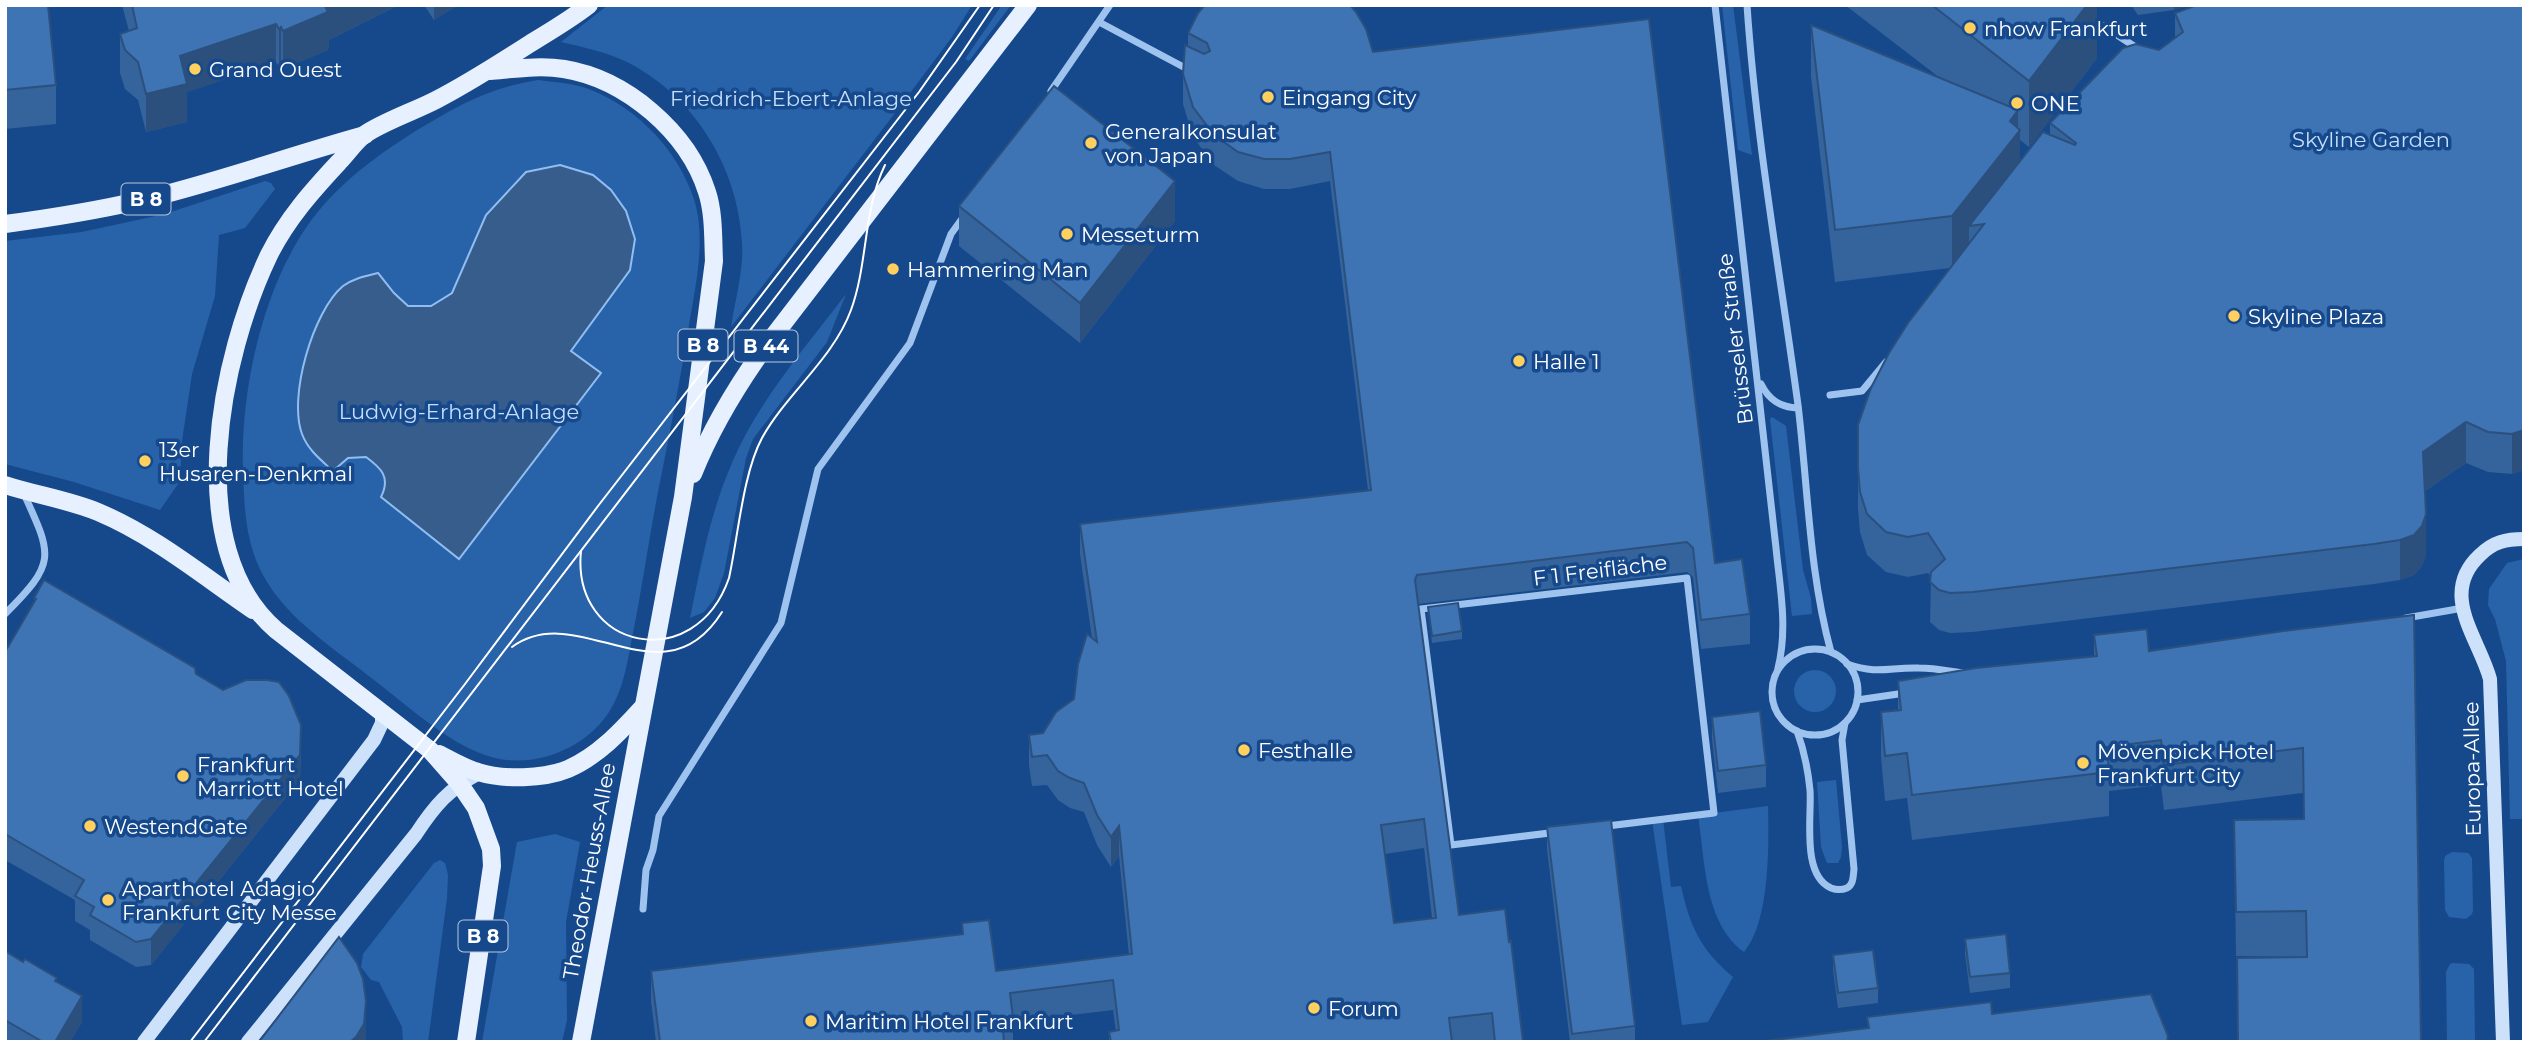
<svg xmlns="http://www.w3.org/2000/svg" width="2529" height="1047" viewBox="0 0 2529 1047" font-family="Montserrat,sans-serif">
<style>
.green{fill:#2863aa}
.water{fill:#375d8d;stroke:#91bef2;stroke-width:2}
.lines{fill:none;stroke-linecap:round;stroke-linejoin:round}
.street{stroke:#9fc3ef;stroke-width:7}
.secondary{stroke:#cde1fb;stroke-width:14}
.primary{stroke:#e7f0ff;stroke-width:18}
.tram{stroke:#fff;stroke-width:2}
.wall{fill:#35639b;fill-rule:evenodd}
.shaded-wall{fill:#2b507e}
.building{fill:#3e73b4;stroke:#2b507e;stroke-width:2;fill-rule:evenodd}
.poi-dot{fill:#ffd05d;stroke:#16498c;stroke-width:2.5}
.labels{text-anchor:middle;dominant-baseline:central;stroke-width:7;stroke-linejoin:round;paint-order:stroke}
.shield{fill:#16498c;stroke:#b9c8dc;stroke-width:2}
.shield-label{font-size:19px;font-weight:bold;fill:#fff}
.poi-label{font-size:21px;fill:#fff;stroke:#16498c;text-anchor:start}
.park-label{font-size:21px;fill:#c5defb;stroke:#16498c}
.street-label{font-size:21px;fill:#fff;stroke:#16498c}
</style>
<rect width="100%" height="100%" fill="#16498c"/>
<g class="green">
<path d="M608,5h364l-20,32 -54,72 -167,218c4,-27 13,-57 11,-85 -4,-75 -48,-146 -115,-180 -21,-10 -44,-15 -66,-20z"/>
<polygon points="1002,5 1011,5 969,61 965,59"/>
<polygon points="1722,5 1733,5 1752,155 1738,150"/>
<path d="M538,80c15,2 31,3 45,7 48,16 90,57 108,104 17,42 5,91 -2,134 -8,51 -18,101 -28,152 -11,53 -18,107 -29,161 -4,20 -7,42 -16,61 -19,44 -74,70 -121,59 -42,-10 -87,-52 -121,-78 -24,-19 -49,-36 -71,-56 -53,-49 -58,-86 -60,-154 -3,-87 24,-206 86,-271 25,-27 54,-47 85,-67 43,-26 74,-44 124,-52z"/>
<polygon points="265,181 271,183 275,189 245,228 219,235 215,296 192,374 182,441 180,481 160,510 74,482 5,464 5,241 82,232 165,214"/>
<path d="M846,294l-19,48 -74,97 -7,19 -22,115 -9,25 -11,14 -14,6c11,-53 20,-105 42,-155 27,-63 73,-115 114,-169z"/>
<polygon points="1772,417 1786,426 1803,570 1811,598 1812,614 1792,616 1770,419"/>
<polygon points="2524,559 2524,819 2510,819 2506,661 2495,619 2488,605 2489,589 2507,563"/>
<circle cx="1815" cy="691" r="21"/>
<polygon points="1836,780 1842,847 1841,857 1838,863 1827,863 1821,847 1817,782"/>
<path d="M1768,806c1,39 2,116 -24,146 -40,-29 -39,-92 -46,-137z"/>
<path d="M1663,819l8,68 10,-1c9,41 20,64 52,91l-25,45 -26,3 -30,-205z"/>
<polygon points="555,834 580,842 566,922 567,1020 562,1042 482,1042 517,842"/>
<polygon points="2452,852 2468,853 2472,858 2473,910 2472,914 2466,919 2449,917 2445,910 2444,861 2445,856"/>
<polygon points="440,860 445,863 448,875 447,898 428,1042 403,1042 402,1027 379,982 371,980 361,967 363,954 434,863"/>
<polygon points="2453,963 2469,964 2474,969 2475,1042 2447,1042 2446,972 2450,964"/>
</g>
<path class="water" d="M560,165l33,10 18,15 15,21 9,28 -5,31 -59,81 30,22 -142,186 -78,-62c10,-20 0,-29 -15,-40l-18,1 -15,13c-12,-11 -25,-21 -31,-37 -14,-37 11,-123 41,-148 11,-8 23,-10 35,-13l16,20 14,13h23l21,-13 34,-78 40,-43z"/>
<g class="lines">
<g class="street">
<path d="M1715,5l61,543c4,40 12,80 2,120"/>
<path d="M1747,5c9,134 33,267 51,400 10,82 11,167 33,247"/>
<polyline points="2091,18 2140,50"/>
<polyline points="1099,22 1191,71"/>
<polyline points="1051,91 1110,5"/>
<path d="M1761,384c8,16 19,23 37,24"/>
<polyline points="1830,395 1862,391 1886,362"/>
<polygon points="1687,578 1714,813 1451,845 1421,609"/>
<path d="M5,614c51,-51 48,-57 19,-120"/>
<polyline points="2406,618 2463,608"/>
<circle cx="1815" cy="692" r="43"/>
<path d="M1847,664c32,11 42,3 72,4 15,0 30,3 45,5"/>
<polyline points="1857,700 1905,693"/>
<path d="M1797,731c7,19 11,39 13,59 2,26 -9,85 21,98 5,2 11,2 16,0 7,-4 6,-12 7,-19l-12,-129 3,-17"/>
<polyline points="643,909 646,870 653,850 659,816 781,623 818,469 910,343 951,234 964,216"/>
</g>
<g class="secondary">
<polyline points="144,1042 374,740 382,723 382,714"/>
<path d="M248,1042l168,-208c19,-29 33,-45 63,-61"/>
<path d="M2503,1042l-13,-363c-11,-41 -52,-85 -10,-124 13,-13 26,-16 44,-16"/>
</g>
<g class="primary">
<path d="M490,71c24,-2 50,-6 74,-2 62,10 124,63 143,123 7,21 6,47 7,69l-31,236 -102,545"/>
<path d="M5,224c45,-6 89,-13 133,-23 77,-18 151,-45 227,-66"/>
<path d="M693,474c18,-45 40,-82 69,-123l266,-346"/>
<path d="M5,485c31,10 64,15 93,27 57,24 105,64 155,98"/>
<path d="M439,754c12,6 25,14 39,18 25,8 66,7 90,-3 30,-13 53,-38 74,-61"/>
<path d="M466,1042l26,-176 -1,-17 -15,-41 -17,-25 -29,-33 -154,-120c-96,-83 -55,-275 -7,-375 18,-36 43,-64 70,-93 8,-8 16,-20 25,-27 18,-13 51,-24 72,-35 33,-17 64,-37 95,-57 20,-12 40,-24 58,-38"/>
</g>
<g class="tram">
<path d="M581,551c-10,99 114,125 148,27 9,-41 14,-105 33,-140 25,-45 71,-79 89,-128 17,-46 12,-100 34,-145"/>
<path d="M512,647c67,-49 151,59 210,-35"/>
<polyline points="190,1042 465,684 598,506 919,92 980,5"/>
<polyline points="204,1042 956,62 994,5"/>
</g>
</g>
<g class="wall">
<polygon points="5,5 56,85 56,124 5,129"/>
<polygon points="122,5 399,5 329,40 328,50 283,69 281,66 279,67 276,62 187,92 187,122 146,132 138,100 125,89 120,73 120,34 129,31"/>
<polygon points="424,5 458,5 434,20"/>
<polygon points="1845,5 2097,5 2097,58 2029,147 2020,140 2020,161 2050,135 2050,123 2175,38 2175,13 2524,5 2524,470 2512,474 2488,472 2466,463 2425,491 2426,554 2422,566 2414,575 2400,580 2374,584 1973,632 1950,633 1939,630 1930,622 1931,577 1928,573 1908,577 1886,572 1867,555 1860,532 1858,509 1858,468 1950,268 1835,282 1811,77 1811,25 1940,78"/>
<polygon points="2131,5 2190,5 2174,10 2138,15"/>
<path d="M1188,33l185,19 377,562v30l-49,5 -8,-72 -6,-5 -269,32 41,311 50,27 14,100h-414v-10l7,-1 -3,-21 -100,12v20h-357l-5,-41v-30l311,-37v-11l34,48 133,-16 -10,-99 -8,11 -14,-22 -13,-33 -14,-4 -12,-8 -11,-15 -15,1 -3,-21v-30l14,-2 31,-34 18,-61 -12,-84v-30l288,-34 -38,-309 -40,8h-26l-26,-8 -24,-16 -21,-28 -10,-33v-30l5,-27zM1424,848l8,70 -38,5 -9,-69z"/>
<polygon points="959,206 1175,221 1080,343 959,246"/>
<polygon points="34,598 196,674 301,750 300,780 151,965 136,967 90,940 90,930 75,921 75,900 5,860 5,652 34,603"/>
<polygon points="1428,607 1462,631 1462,639 1432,643"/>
<polygon points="2283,631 2421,1042 2237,1042 2237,958 2306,957 2236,956 2234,820 2304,819 2303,793 2164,810 2161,785 2109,791 2109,816 1912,840 1907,798 1885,801 1881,757 1881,712 1898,710 1898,681 2094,657 2094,635 2149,651"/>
<polygon points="1712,717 1766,765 1766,787 1718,793 1712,739"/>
<polygon points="1547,827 1635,1026 1635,1042 1570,1042 1547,849"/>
<polygon points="1965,939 2010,973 2010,988 1970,993 1965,954"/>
<polygon points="5,951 57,982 82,1022 70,1042 5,1042"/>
<polygon points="1833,955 1878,988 1878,1003 1838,1008 1833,970"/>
</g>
<g class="shaded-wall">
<polygon points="328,5 399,5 329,40 328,50 283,69 283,31"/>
<polygon points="434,5 458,5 434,20"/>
<polygon points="2087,5 2097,5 2097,58 2029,147 2029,81"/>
<polygon points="2174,5 2190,5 2174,10"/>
<polygon points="276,24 276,62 187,92 187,122 146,132 146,94 180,56"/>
<polygon points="281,27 281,66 279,67 279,29"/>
<polygon points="2018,110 2018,132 2020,130 2020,181 1984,224 1969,226 1969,246 1952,268 1952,216 2010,121"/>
<polygon points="1175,181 1175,221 1080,343 1080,303"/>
<polygon points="2466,422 2466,463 2423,492 2423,452"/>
<polygon points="2524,430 2524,470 2512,474 2512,434"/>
<polygon points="2426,514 2426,554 2422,566 2414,575 2400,580 2400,540"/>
<polygon points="301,725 300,780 151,965 151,939"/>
<polygon points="1119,826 1119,856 1111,867 1111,837"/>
<polygon points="82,996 82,1022 70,1042 55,1042"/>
<polygon points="366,1001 366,1042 350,1042"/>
</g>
<g class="building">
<polygon points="5,5 48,5 56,85 5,90"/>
<polygon points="132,5 328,5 325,6 328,12 283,31 281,27 279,29 276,24 180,56 187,84 146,94 138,62 125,50 120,34 137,28"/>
<path d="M1205,5h145l6,7 10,17 7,23 276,-33 66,544 27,-4 8,55 -49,6 -8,-72 -6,-6 -270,33 -2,5 44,335 46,-6 4,33 2,-1 12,101h-28l-3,-29 -43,5 3,24h-341l-2,-10 10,-2 -6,-50 -103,13 3,25 -11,1 2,23h-344l-9,-71 312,-37 -1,-11 27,-3 7,51 136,-17 -13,-128 -8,11 -14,-22 -13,-32 -14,-5 -12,-7 -11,-16 -15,2 -3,-22 14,-2 13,-21 18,-13 4,-35 9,-30 10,8 -17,-118 291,-34 -41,-338 -40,7h-26l-26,-7 -24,-17 -21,-28 -10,-33 2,-29 19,9 6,-3 -3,-8 -19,-10 10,-20zM1424,819l12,99 -42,5 -13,-98z"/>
<polygon points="1932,5 2087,5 2029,81"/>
<polygon points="2197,5 2524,5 2524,430 2512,434 2488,432 2466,422 2423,452 2426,514 2422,526 2414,535 2400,540 2374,544 1973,592 1950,593 1939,590 1930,582 1931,572 1945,559 1928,533 1908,537 1886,532 1867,514 1860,492 1858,468 1858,425 1871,388 1889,353 1908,323 1984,224 1969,226 2043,132 2075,145 2076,143 2050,123 2123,48 2136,44 2159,50 2183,32 2175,13"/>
<polygon points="1811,25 2018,110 2010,121 2020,130 1952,216 1835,230"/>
<polygon points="1054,86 1175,181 1080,303 959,206"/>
<polygon points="44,580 195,668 196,674 223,690 246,680 267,680 279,682 289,696 301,725 300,755 151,939 136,942 90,915 94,907 75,896 84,880 5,834 5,652 36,599 34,598"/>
<polygon points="1458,603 1462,631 1432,636 1428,607"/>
<polygon points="2414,615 2421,1042 2238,1042 2237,958 2307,957 2306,911 2236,912 2234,820 2304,819 2303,748 2164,765 2161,740 2107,747 2109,772 1912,795 1907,753 1885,756 1881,712 1901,710 1898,681 1976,668 2097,656 2094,635 2147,629 2149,651 2283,631"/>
<polygon points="1760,711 1766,765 1718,771 1712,717"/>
<polygon points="1611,820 1635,1026 1572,1034 1547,827"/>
<polygon points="2006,934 2010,973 1970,977 1965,939"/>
<polygon points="339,937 357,963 363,979 366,1001 364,1024 356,1037 350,1042 259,1042"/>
<polygon points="1873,950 1878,988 1838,993 1833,955"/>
<polygon points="5,951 23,962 25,959 57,978 55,981 82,996 55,1042 43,1042 5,1020"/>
<polygon points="2151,994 2168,1036 2167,1042 1757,1042 1869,1028 1867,1017 1991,1002 1992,1014"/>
</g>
<g class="poi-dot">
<circle cx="1970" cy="28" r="7"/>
<circle cx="195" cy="69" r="7"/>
<circle cx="1268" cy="97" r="7"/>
<circle cx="2017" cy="103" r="7"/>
<circle cx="1091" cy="143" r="7"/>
<circle cx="1067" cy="234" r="7"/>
<circle cx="893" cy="269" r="7"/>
<circle cx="2234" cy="316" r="7"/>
<circle cx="1519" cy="361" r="7"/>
<circle cx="145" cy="461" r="7"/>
<circle cx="1244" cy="750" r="7"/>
<circle cx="2083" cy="763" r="7"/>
<circle cx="183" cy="776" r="7"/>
<circle cx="90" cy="826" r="7"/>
<circle cx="108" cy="900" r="7"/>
<circle cx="1314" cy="1008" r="7"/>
<circle cx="811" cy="1021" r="7"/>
</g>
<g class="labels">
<g class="shield">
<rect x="121.5" y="183.5" width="49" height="31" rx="5"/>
<rect x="678.5" y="329.5" width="49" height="31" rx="5"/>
<rect x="734.5" y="330.5" width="63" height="31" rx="5"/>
<rect x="458.5" y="920.5" width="49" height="31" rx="5"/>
</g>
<g class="shield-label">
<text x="146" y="199">B 8</text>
<text x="703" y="345">B 8</text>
<text x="766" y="346">B 44</text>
<text x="483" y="936">B 8</text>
</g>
<g class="poi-label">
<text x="1984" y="28">nhow Frankfurt</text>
<text x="209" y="69">Grand Ouest</text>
<text x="1282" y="97">Eingang City</text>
<text x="2031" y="103">ONE</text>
<text x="1105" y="131">Generalkonsulat<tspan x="1105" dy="24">von Japan</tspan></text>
<text x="1081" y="234">Messeturm</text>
<text x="907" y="269">Hammering Man</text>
<text x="2248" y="316">Skyline Plaza</text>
<text x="1533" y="361">Halle 1</text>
<text x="159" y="449">13er<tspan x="159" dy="24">Husaren-Denkmal</tspan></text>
<text x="1258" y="750">Festhalle</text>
<text x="2097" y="751">Mövenpick Hotel<tspan x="2097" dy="24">Frankfurt City</tspan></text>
<text x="197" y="764">Frankfurt<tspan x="197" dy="24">Marriott Hotel</tspan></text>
<text x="104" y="826">WestendGate</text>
<text x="122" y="888">Aparthotel Adagio<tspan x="122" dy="24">Frankfurt City Messe</tspan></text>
<text x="1328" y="1008">Forum</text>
<text x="825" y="1021">Maritim Hotel Frankfurt</text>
</g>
<g class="park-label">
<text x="791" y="98">Friedrich-Ebert-Anlage</text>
<text x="2371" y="139">Skyline Garden</text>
<text x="459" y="411">Ludwig-Erhard-Anlage</text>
</g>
<g class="street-label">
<text transform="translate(1735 339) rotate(-97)">Brüsseler Straße</text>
<text transform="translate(1600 570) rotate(-7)">F 1 Freifläche</text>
<text transform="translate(2472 769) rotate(-91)">Europa-Allee</text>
<text transform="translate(589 871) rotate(-80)">Theodor-Heuss-Allee</text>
</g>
</g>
<rect width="2529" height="1047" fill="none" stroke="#ffffff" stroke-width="14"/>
</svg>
